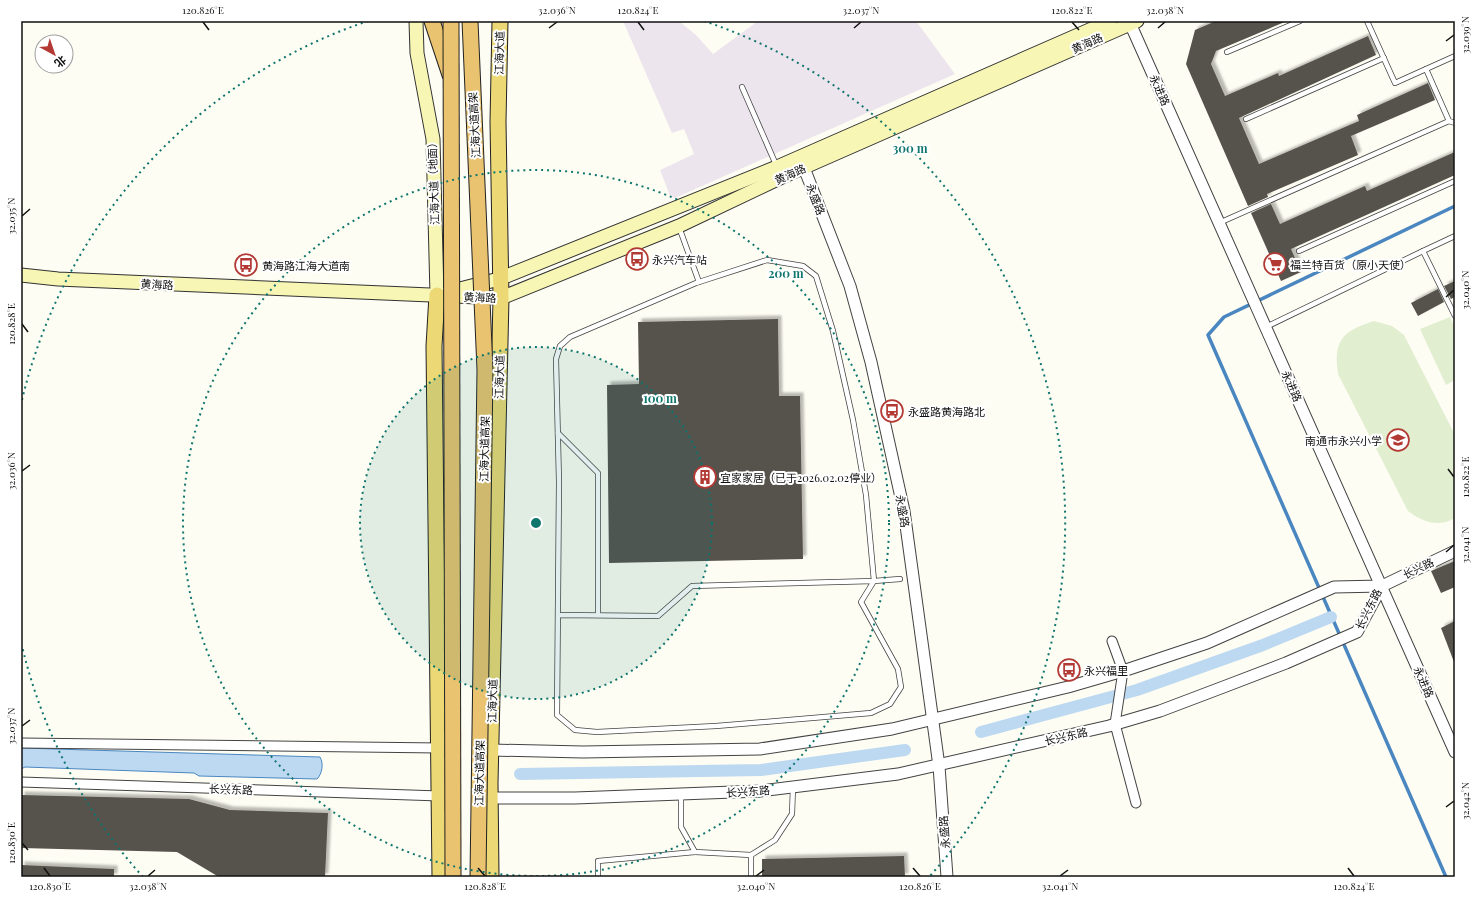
<svg xmlns="http://www.w3.org/2000/svg" width="1476" height="898" viewBox="0 0 1476 898" font-family="'Playfair Display','Noto Sans SC',serif">
<style>
.industrial{fill:#ede5ed}
.pitch{fill:#e1eed0}
.water{fill:#bdd9f1;stroke:#4a87c1}
.lines{fill:none;stroke-linecap:round;stroke-linejoin:round}
.stream{stroke:#4a87c1;stroke-width:3.5}
.canal{stroke:#bdd9f1;stroke-width:12}
.building{fill:#57524d;filter:url(#shadow)}
.service-casing{stroke:#434343;stroke-width:6}
.minor-casing{stroke:#434343;stroke-width:11}
.tertiary-casing{stroke:#434343;stroke-width:13}
.secondary-casing{stroke:#323232;stroke-width:15}
.primary-casing{stroke:#212121;stroke-width:17}
.trunk-casing{stroke:#212121;stroke-width:17}
.service{stroke:#fff;stroke-width:4.5}
.minor{stroke:#fff;stroke-width:9}
.tertiary{stroke:#fff;stroke-width:11}
.secondary{stroke:#f7f6b5;stroke-width:13}
.primary{stroke:#ecd976;stroke-width:15}
.trunk{stroke:#eac370;stroke-width:15}
.trunk-bridge-casing{stroke:#212121;stroke-width:17;stroke-linecap:butt}
.trunk-bridge{stroke:#eac370;stroke-width:15}
.ticks{fill:none;stroke:#101010;stroke-width:1.5}
.ring{fill:none;stroke:#0f766e;stroke-width:2;stroke-dasharray:2 4}
.labels{text-anchor:middle;dominant-baseline:central;stroke-width:4;stroke-linejoin:round;paint-order:stroke}
.street-label{font-size:11px;fill:#101010;stroke:#fff}
.poi-label{font-size:11px;fill:#101010;stroke:#fff;text-anchor:start}
.centre{fill:#0f766e;stroke:#fff;stroke-width:2}
.ring-label{font-size:12px;text-anchor:middle;font-weight:bold;fill:#0f766e;stroke:#fff;stroke-width:4;stroke-linejoin:round;paint-order:stroke}
.neatline{fill:none;stroke:#101010;stroke-width:1.5}
.ticks-label{font-size:10px;text-anchor:middle;fill:#101010}
</style>
<defs>
<filter id="shadow"><feDropShadow dx="3.5" dy="-3.5" stdDeviation="1" flood-color="#0004"/></filter>
</defs>
<rect width="100%" height="100%" fill="#fefdf3"/>
<polygon class="industrial" points="623,21 679,21 697,36 713,54 758,21 916,21 955,74 675,198 670,196 660,170 694,154 684,129 672,133"/>
<g class="pitch">
<polygon points="1450,317 1455,328 1455,380 1446,385 1420,329"/>
<path d="M1374,321l18,5 12,9 51,100v83c-17,10 -32,4 -47,-7l-70,-137c-5,-33 4,-43 36,-53z"/>
</g>
<path class="water" d="M21,748l299,9c4,7 2,17 -3,22l-118,-3 -5,-3 -169,-6 -4,2z"/>
<g class="lines">
<polyline class="stream" points="1446,877 1208,335 1224,317 1455,206"/>
<g class="canal">
<polyline points="981,732 1137,690 1263,645 1331,617"/>
<polyline points="520,774 761,770 905,750"/>
</g>
</g>
<g class="building">
<polygon points="1216,21 1287,21 1216,51 1211,64 1225,96 1278,73 1279,76 1368,36 1376,55 1239,118 1259,164 1359,121 1357,115 1428,83 1435,100 1351,136 1358,155 1267,194 1268,197 1248,206 1186,64 1195,30"/>
<polygon points="1455,152 1455,175 1291,249 1301,272 1281,281 1251,213 1271,204 1280,224 1365,186 1367,191"/>
<polygon points="1455,281 1455,297 1451,299 1444,286"/>
<polygon points="1438,289 1444,302 1418,316 1411,303"/>
<polygon points="778,319 779,396 800,396 803,559 609,563 607,385 639,384 638,322"/>
<polygon points="1455,561 1455,587 1441,593 1431,571"/>
<polygon points="1455,621 1455,662 1454,662 1441,628"/>
<polygon points="21,795 189,799 230,810 328,813 325,877 219,877 177,852 21,848"/>
<polygon points="904,856 905,877 762,877 762,859"/>
<polygon points="21,865 114,869 114,877 21,877"/>
</g>
<g class="lines">
<g class="service-casing">
<g id="service">
<polyline points="1367,21 1395,83 1455,56"/>
<polyline points="1227,52 1300,21"/>
<polyline points="1426,69 1449,121 1455,123"/>
<polyline points="742,87 777,167"/>
<polyline points="1246,119 1384,58"/>
<polyline points="1219,223 1449,121"/>
<polyline points="679,227 699,282"/>
<polyline points="1299,251 1455,181"/>
<polyline points="1423,251 1455,236"/>
<polyline points="1266,327 1423,251 1455,316"/>
<polyline points="558,433 598,473 598,615"/>
<polyline points="558,615 658,616 692,586 874,581 866,495 853,420 833,331 816,276 803,266 767,260 696,283 570,337 560,346 556,359 559,482 557,715 575,730 597,732 716,726 871,713 890,704 901,687 898,669 861,602 874,581 900,579"/>
<polyline points="681,794 681,827 695,852 751,855 775,840 792,814 793,787"/>
<polyline points="751,855 751,877"/>
<polyline points="598,877 598,861 695,852"/>
</g>
</g>
<g class="minor-casing">
<g id="minor">
<polyline points="1112,641 1123,671 1115,724 1136,803"/>
<polyline points="21,743 440,748"/>
<polyline points="21,782 440,796"/>
</g>
</g>
<g class="tertiary-casing">
<g id="tertiary">
<polyline points="1129,21 1455,752"/>
<polyline points="801,160 850,286 871,362 904,511 939,766 947,877"/>
<polyline points="491,750 583,752 760,749 892,729 1068,687 1123,671 1207,643 1334,587 1382,586 1455,551"/>
<polyline points="490,798 575,798 760,791 898,774 1109,726 1160,711 1226,686 1286,663 1357,632 1382,586"/>
</g>
</g>
<g class="secondary-casing">
<g id="secondary">
<polyline points="416,21 417,53 433,139 437,295"/>
<polyline points="21,275 58,279 501,298 679,226 782,177 1137,21"/>
<polyline points="448,292 499,279 777,167 1110,21"/>
</g>
</g>
<g class="primary-casing">
<g id="primary">
<polyline points="437,295 434,346 440,877"/>
<polyline points="491,877 490,783 501,298 498,122 500,21"/>
</g>
</g>
<g class="trunk-casing">
<polyline id="trunk" points="432,21 450,75"/>
</g>
<use href="#service" class="service"/>
<use href="#minor" class="minor"/>
<use href="#tertiary" class="tertiary"/>
<use href="#secondary" class="secondary"/>
<use href="#primary" class="primary"/>
<use href="#trunk" class="trunk"/>
<g class="trunk-bridge-casing">
<g id="trunk-bridge">
<polyline points="451,21 453,877"/>
<polyline points="470,21 485,370 478,877"/>
</g>
</g>
<use href="#trunk-bridge" class="trunk-bridge"/>
</g>
<path class="ticks" d="M203,22l6,8M638,22l6,8M1072,22l7,8M549,28l8,-6M854,28l7,-6M1158,28l7,-6M1446,41l8,-6M22,216l8,-7M1446,297l8,-7M22,324l6,8M1448,469l6,8M22,471l8,-6M1446,552l8,-7M22,726l8,-6M1446,807l8,-6M22,843l6,7M44,868l6,8M478,868l7,8M913,868l7,8M1348,868l6,8M148,876l7,-6M756,876l8,-6M1060,876l8,-6"/>
<circle cx="536" cy="523" r="176" fill="#0f766e" fill-opacity=".12"/>
<g class="ring">
<circle cx="536" cy="523" r="176"/>
<circle cx="536" cy="523" r="353"/>
<path d="M143 877A529 529 0 0 1 22 646M22 400A529 529 0 0 1 368 21M704 21A529 529 0 0 1 929 877"/>
</g>
<defs>
<g id="bus-ring" transform="scale(1.15)"><circle r="9.5" fill="#fff" stroke="#b33934" stroke-width="1.5"/><path d="M-5-6H5V4H4V6H2V4H-2V6H-4V4H-5ZM-3.5-4V0h7V-4ZM-3.5 1.2v1.5H-2V1.2ZM2 1.2v1.5H3.5V1.2Z" fill="#b33934"/></g>
<g id="supermarket-ring" transform="scale(1.15)"><circle r="9.5" fill="#fff" stroke="#b33934" stroke-width="1.5"/><path d="M-6-5.5h2.5l.6 2H6L4.5 2H-2.5L-4.4-4H-6ZM-1.5 3.2a1.3 1.3 0 1 0 .1 0ZM3 3.2a1.3 1.3 0 1 0 .1 0Z" fill="#b33934"/></g>
<g id="school-ring" transform="scale(1.15)"><circle r="9.5" fill="#fff" stroke="#b33934" stroke-width="1.5"/><path d="M0-5L7-2L0 1L-7-2ZM-4 1L0 2.5L4 1V4Q0 6-4 4Z" fill="#b33934"/></g>
<g id="building-ring" transform="scale(1.15)"><circle r="9.5" fill="#fff" stroke="#b33934" stroke-width="1.5"/><path d="M-4-6H4V6H1V3H-1V6H-4ZM-2.5-4.3h1.7v1.8h-1.7ZM.8-4.3h1.7v1.8H.8ZM-2.5-1h1.7V.8h-1.7ZM.8-1h1.7V.8H.8Z" fill="#b33934"/></g>
</defs>
<g fill-rule="evenodd">
<use href="#bus-ring" x="637" y="259"/>
<use href="#supermarket-ring" x="1275" y="264"/>
<use href="#bus-ring" x="246" y="265"/>
<use href="#bus-ring" x="892" y="411"/>
<use href="#school-ring" x="1398" y="440"/>
<use href="#building-ring" x="705" y="477"/>
<use href="#bus-ring" x="1069" y="670"/>
</g>
<g class="labels">
<g class="street-label">
<text transform="translate(1087 43) rotate(-24)">黄海路</text>
<text transform="translate(499 53) rotate(-89)">江海大道</text>
<text transform="translate(1160 90) rotate(66)">永进路</text>
<text transform="translate(474 125) rotate(-93)">江海大道高架</text>
<text transform="translate(790 174) rotate(-24)">黄海路</text>
<text transform="translate(433 181) rotate(-92)">江海大道（地面）</text>
<text transform="translate(816 199) rotate(69)">永盛路</text>
<text transform="translate(157 284) rotate(3)">黄海路</text>
<text transform="translate(480 297) rotate(2)">黄海路</text>
<text transform="translate(499 377) rotate(-89)">江海大道</text>
<text transform="translate(1292 386) rotate(66)">永进路</text>
<text transform="translate(484 449) rotate(-89)">江海大道高架</text>
<text transform="translate(903 511) rotate(80)">永盛路</text>
<text transform="translate(1418 568) rotate(-26)">长兴路</text>
<text transform="translate(1368 609) rotate(-63)">长兴东路</text>
<text transform="translate(1424 682) rotate(66)">永进路</text>
<text transform="translate(492 701) rotate(-89)">江海大道</text>
<text transform="translate(1066 736) rotate(-13)">长兴东路</text>
<text transform="translate(479 773) rotate(-89)">江海大道高架</text>
<text transform="translate(231 789) rotate(2)">长兴东路</text>
<text transform="translate(748 791) rotate(-4)">长兴东路</text>
<text transform="translate(944 832) rotate(-94)">永盛路</text>
</g>
<g class="poi-label">
<text x="652" y="259">永兴汽车站</text>
<text x="1290" y="264">福兰特百货（原小天使）</text>
<text x="262" y="265">黄海路江海大道南</text>
<text x="908" y="411">永盛路黄海路北</text>
<text x="1382" y="440" text-anchor="end">南通市永兴小学</text>
<text x="720" y="477">宜家家居（已于2026.02.02停业）</text>
<text x="1084" y="670">永兴福里</text>
</g>
</g>
<circle cx="536" cy="523" r="6" class="centre"/>
<g class="ring-label">
<text x="910" y="153">300 m</text>
<text x="786" y="278">200 m</text>
<text x="660" y="403">100 m</text>
</g>
<rect width="1476" height="898" fill="none" stroke="#ffffff" stroke-width="44"/>
<g transform="translate(54 54) rotate(140)"><circle r="19" fill="#ffffff" stroke="#9f9f9f"/>
<path d="M0-3L7 15L0 10L-7 15Z" fill="#b33934"/>
<text y="-6" font-size="11" font-weight="bold" text-anchor="middle" fill="#101010">北</text>
</g>
<rect x="22" y="22" width="1432" height="854" class="neatline"/>
<g class="ticks-label">
<text x="203" y="14">120.826°E</text>
<text x="557" y="14">32.036°N</text>
<text x="638" y="14">120.824°E</text>
<text x="861" y="14">32.037°N</text>
<text x="1072" y="14">120.822°E</text>
<text x="1165" y="14">32.038°N</text>
<text transform="translate(1465 35) rotate(-90)" y="4">32.039°N</text>
<text transform="translate(11 216) rotate(-90)" y="4">32.035°N</text>
<text transform="translate(1465 290) rotate(-90)" y="4">32.040°N</text>
<text transform="translate(11 324) rotate(-90)" y="4">120.828°E</text>
<text transform="translate(11 471) rotate(-90)" y="4">32.036°N</text>
<text transform="translate(1465 477) rotate(-90)" y="4">120.822°E</text>
<text transform="translate(1465 545) rotate(-90)" y="4">32.041°N</text>
<text transform="translate(11 726) rotate(-90)" y="4">32.037°N</text>
<text transform="translate(1465 801) rotate(-90)" y="4">32.042°N</text>
<text transform="translate(11 843) rotate(-90)" y="4">120.830°E</text>
<text x="50" y="890">120.830°E</text>
<text x="148" y="890">32.038°N</text>
<text x="485" y="890">120.828°E</text>
<text x="756" y="890">32.040°N</text>
<text x="920" y="890">120.826°E</text>
<text x="1060" y="890">32.041°N</text>
<text x="1354" y="890">120.824°E</text>
</g>
</svg>
